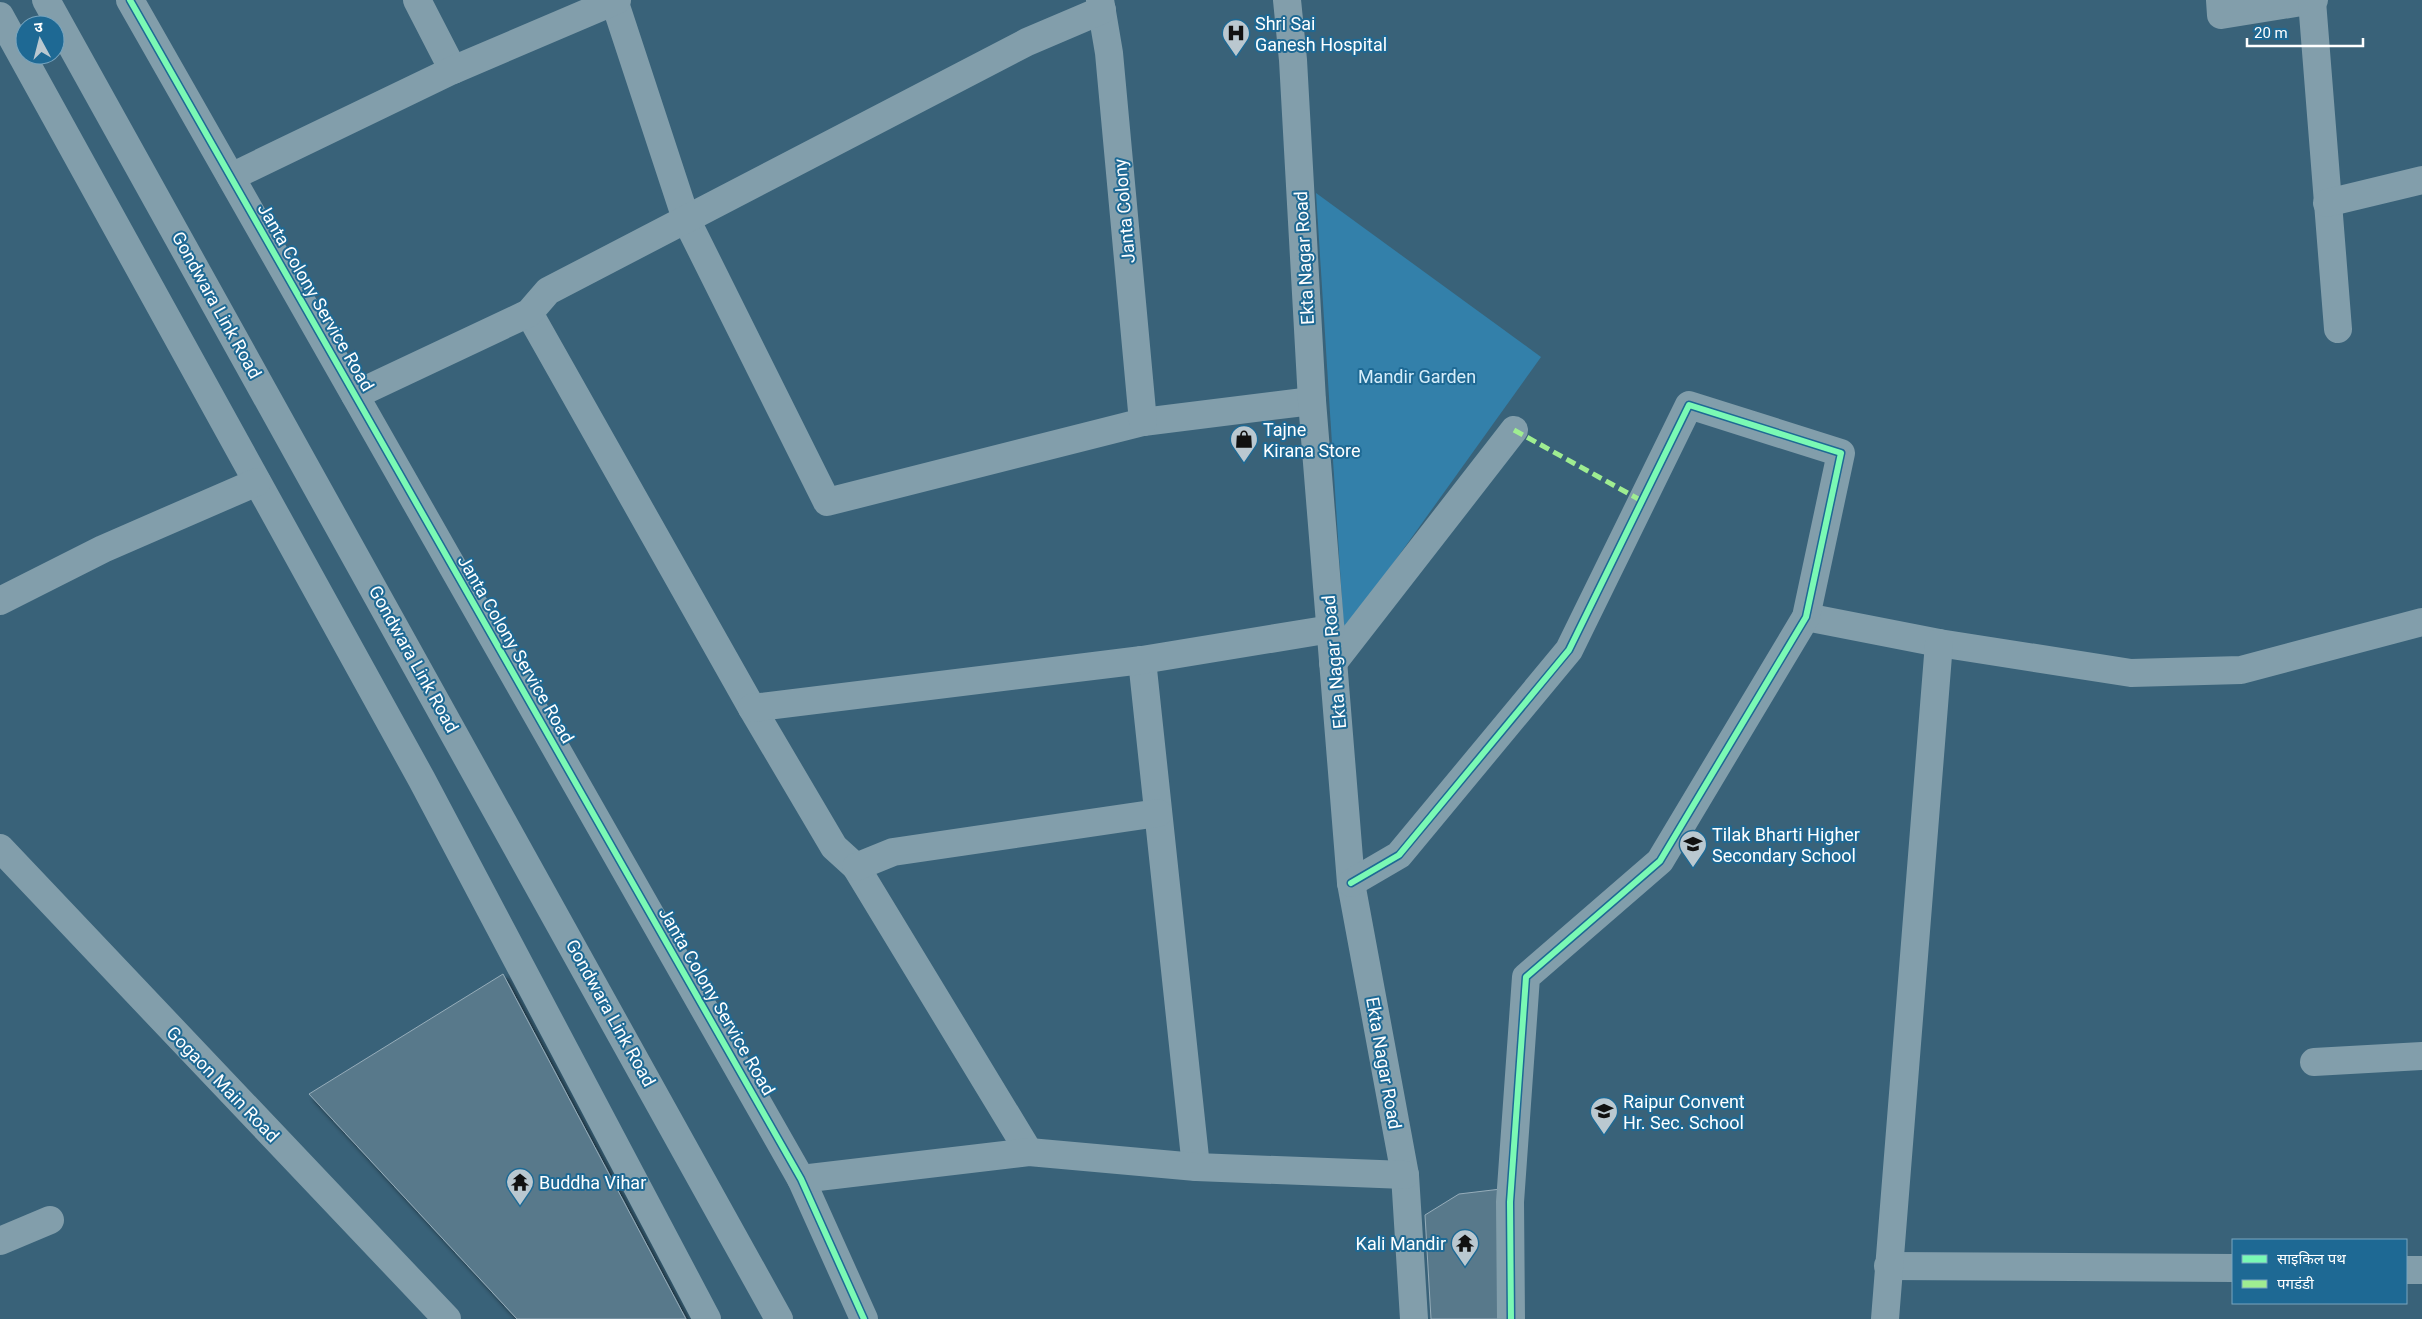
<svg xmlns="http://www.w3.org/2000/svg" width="2422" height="1319" viewBox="0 0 2422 1319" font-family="Roboto,'Noto Sans Devanagari',sans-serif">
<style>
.green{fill:#3380aa}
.building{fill:#59798b;stroke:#96adba;filter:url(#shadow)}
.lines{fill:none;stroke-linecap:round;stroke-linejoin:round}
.minor{stroke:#829eab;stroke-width:28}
.quiet{stroke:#9fed91;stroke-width:5;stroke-dasharray:10 5;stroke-linecap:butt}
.cycleway-casing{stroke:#1e6994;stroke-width:9}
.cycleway{stroke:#7af9b4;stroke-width:6}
.labels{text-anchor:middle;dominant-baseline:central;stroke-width:4;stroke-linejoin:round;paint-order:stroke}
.poi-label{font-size:18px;fill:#fff;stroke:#1e6994;text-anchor:start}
.street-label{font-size:18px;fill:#fff;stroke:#1e6994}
.park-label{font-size:18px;fill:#d7eefa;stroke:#1e6994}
</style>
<defs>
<filter id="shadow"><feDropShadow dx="4.5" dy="4.5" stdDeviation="2.5" flood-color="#0009"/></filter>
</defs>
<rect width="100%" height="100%" fill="#396279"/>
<polygon class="green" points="1316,193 1541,357 1344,632"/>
<g class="building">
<polygon points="503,974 686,1319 517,1319 309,1094"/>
<polygon points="1501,1189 1504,1319 1431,1319 1425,1215 1459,1194"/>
</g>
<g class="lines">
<g class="minor">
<polyline points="46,0 779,1319"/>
<polyline points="130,0 801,1179 864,1319"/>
<polyline points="417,0 453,70"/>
<polyline points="614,0 686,219 827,502 1143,422 1312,401"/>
<polyline points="1100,0 1109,53 1143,422"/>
<polyline points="1287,0 1293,60 1312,401 1351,883 1405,1175 1414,1319"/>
<polyline points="2220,0 2221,15 2314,0"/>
<polyline points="2312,1 2338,329"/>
<polyline points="0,16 422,780 707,1319"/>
<polyline points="231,177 453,70 617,0"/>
<polyline points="2327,203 2422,180"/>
<polyline points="529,313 752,708 834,847 856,867 1029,1152"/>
<polyline points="355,395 529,313 548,291 1027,42 1102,10"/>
<polyline points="0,601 103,549 257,482"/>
<polyline points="1806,617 1939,643 2131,673 2241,670 2422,622"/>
<polyline points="1142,660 1196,1167"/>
<polyline points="1333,663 1514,430"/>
<polyline points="752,708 1142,660 1331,629"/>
<polyline points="0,848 447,1319"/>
<polyline points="856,867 893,852 1158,813"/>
<polyline points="1351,883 1399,855 1569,650 1689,405 1841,453 1806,617 1660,861 1526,977 1510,1202 1511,1319"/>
<polyline points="2314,1062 2422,1056"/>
<polyline points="801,1179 1029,1152 1196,1167 1405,1175"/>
<polyline points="0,1241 50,1220"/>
<polyline points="1888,1266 2233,1268"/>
<polyline points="2406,1270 2422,1270"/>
<polyline points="1885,1319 1939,643"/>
</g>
<polyline class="quiet" points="1514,430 1642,501"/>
<g class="cycleway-casing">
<g id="cycleway">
<polyline points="130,0 801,1179 864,1319"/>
<polyline points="1351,883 1399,855 1569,650 1689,405 1841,453 1806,617 1660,861 1526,977 1510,1202 1511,1319"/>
</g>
</g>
<use href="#cycleway" class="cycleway"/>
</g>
<defs>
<g id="hospital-pin" transform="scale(1.4375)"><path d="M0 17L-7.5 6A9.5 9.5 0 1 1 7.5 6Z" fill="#bac8d0" stroke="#1e6994"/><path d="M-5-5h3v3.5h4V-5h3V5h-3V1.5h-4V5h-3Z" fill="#111"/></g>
<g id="shop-pin" transform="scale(1.4375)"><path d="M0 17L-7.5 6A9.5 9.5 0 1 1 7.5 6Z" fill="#bac8d0" stroke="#1e6994"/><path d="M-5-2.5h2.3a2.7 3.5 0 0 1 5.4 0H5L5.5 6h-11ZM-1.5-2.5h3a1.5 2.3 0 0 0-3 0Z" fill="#111"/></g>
<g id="school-pin" transform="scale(1.4375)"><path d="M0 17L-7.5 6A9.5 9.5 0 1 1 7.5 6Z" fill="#bac8d0" stroke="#1e6994"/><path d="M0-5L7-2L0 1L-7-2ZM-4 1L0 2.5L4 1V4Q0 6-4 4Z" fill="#111"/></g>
<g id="temple-pin" transform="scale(1.4375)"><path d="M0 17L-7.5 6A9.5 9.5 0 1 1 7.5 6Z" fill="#bac8d0" stroke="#1e6994"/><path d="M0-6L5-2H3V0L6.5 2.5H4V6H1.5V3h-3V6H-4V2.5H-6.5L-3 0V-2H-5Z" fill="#111"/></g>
</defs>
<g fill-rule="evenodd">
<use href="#hospital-pin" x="1236" y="33"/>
<use href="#shop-pin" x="1244" y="439"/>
<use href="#school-pin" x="1693" y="844"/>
<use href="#school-pin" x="1604" y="1111"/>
<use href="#temple-pin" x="520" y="1182"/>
<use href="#temple-pin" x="1465" y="1243"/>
</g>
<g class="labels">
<g class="poi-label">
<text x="1255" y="23">Shri Sai<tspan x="1255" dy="21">Ganesh Hospital</tspan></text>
<text x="1263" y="429">Tajne<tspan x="1263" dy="21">Kirana Store</tspan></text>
<text x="1712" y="834">Tilak Bharti Higher<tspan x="1712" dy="21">Secondary School</tspan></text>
<text x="1623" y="1101">Raipur Convent<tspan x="1623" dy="21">Hr. Sec. School</tspan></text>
<text x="539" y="1182">Buddha Vihar</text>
<text x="1446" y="1243" text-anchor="end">Kali Mandir</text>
</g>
<g class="street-label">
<text transform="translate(1124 211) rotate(-95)">Janta Colony</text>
<text transform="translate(1304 258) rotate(-93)">Ekta Nagar Road</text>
<text transform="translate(316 297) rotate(60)">Janta Colony Service Road</text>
<text transform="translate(217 305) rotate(61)">Gondwara Link Road</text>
<text transform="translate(516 649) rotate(60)">Janta Colony Service Road</text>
<text transform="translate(414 659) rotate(61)">Gondwara Link Road</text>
<text transform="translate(1334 662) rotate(-95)">Ekta Nagar Road</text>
<text transform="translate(717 1001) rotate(60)">Janta Colony Service Road</text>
<text transform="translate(611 1013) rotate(61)">Gondwara Link Road</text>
<text transform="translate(1384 1063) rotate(80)">Ekta Nagar Road</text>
<text transform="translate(223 1084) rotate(46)">Gogaon Main Road</text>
</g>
<g class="park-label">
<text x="1417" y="376">Mandir Garden</text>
</g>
</g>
<rect x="2232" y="1239" width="175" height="65" fill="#1e6994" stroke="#78a5bf"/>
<rect x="2242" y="1255" width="25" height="8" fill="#7af9b4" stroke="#78a5bf"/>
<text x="2277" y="1264" font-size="15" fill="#ffffff">साइकिल पथ</text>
<rect x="2242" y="1280" width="25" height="8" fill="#9fed91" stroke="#78a5bf"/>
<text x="2277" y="1289" font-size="15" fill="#ffffff">पगडंडी</text>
<g transform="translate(40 40) rotate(353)"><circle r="24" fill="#1e6994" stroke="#78a5bf"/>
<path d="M0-4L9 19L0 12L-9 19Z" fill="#bac8d0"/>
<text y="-8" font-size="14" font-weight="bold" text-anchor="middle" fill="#ffffff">उ</text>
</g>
<path d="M2247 38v8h116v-8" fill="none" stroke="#ffffff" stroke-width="2.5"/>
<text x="2254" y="38" font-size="15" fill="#ffffff" stroke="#1e6994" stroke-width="4" paint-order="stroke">20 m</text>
</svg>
